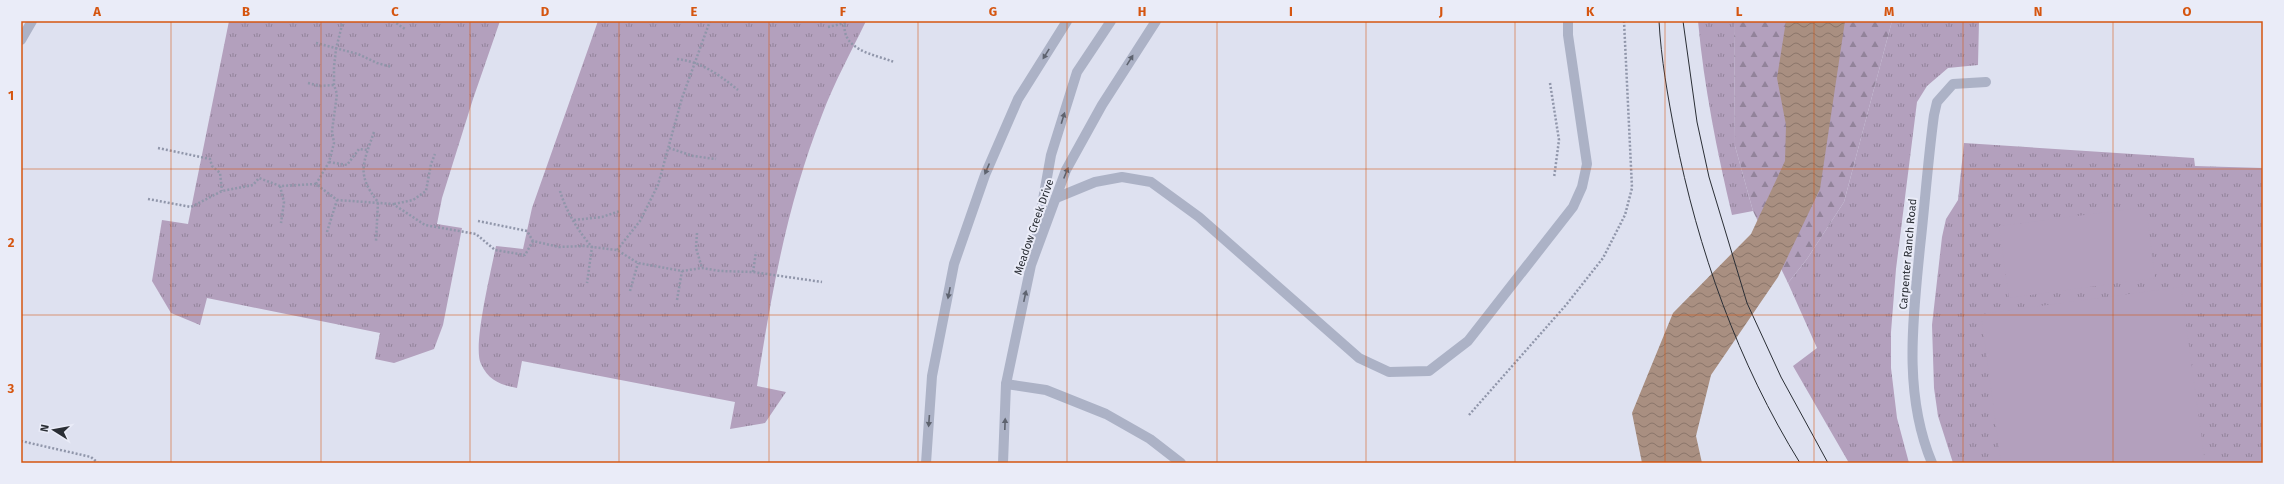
<svg xmlns="http://www.w3.org/2000/svg" width="2284" height="484" viewBox="0 0 2284 484" font-family="'Fira Sans',sans-serif">
<style>
.grass{fill:url(#grass-tufts)}
.forest{fill:url(#forest-firs)}
.garden{fill:#b3a0bd}
.water{fill:url(#water-waves)}
.lines{fill:none;stroke-linecap:round;stroke-linejoin:round}
.path{stroke:#9096aa;stroke-width:2.5;stroke-dasharray:2 2;stroke-linecap:butt}
.minor{stroke:#acb2c6;stroke-width:10}
.tram{stroke:#2a2e35;stroke-width:1}
.oneway{fill:#5e636f}
.grid{fill:none;stroke:#d55510;stroke-width:1;stroke-opacity:0.55}
.labels{text-anchor:middle;dominant-baseline:central;stroke-width:4;stroke-linejoin:round;paint-order:stroke}
.street-label{font-size:11px;fill:#2a2e35;stroke:#eaecf8}
.neatline{fill:none;stroke:#d55510;stroke-width:1.5}
.grid-label{font-size:13px;text-anchor:middle;font-weight:bold;fill:#d55510}
</style>
<defs>
<pattern id="grass-tufts" width="24" height="20" patternUnits="userSpaceOnUse"><rect width="24" height="20" fill="#b3a0bd"/><path d="M3 7l-1-3M5 7V3M7 7l1-3M15 17l-1-3M17 17v-4M19 17l1-3" fill="none" stroke="#92839a"/></pattern>
<pattern id="forest-firs" width="22" height="20" patternUnits="userSpaceOnUse"><rect width="22" height="20" fill="#b3a0bd"/><path d="M5 1l3.5 6h-7zM16 11l3.5 6h-7z" fill="#92839a"/></pattern>
<pattern id="water-waves" width="16" height="10" patternUnits="userSpaceOnUse"><rect width="16" height="10" fill="#a98f81"/><path d="M0 5q4-4 8 0t8 0" fill="none" stroke="#8a756a"/></pattern>
</defs>
<rect width="100%" height="100%" fill="#dee1f0"/>
<g class="grass">
<polygon points="229,21 500,21 473,99 442,198 437,224 462,228 443,325 434,349 394,363 375,359 380,333 207,298 200,325 171,313 152,281 162,220 188,224"/>
<path d="M598,21h268c-15,31 -32,62 -44,94 -34,86 -51,179 -65,271l29,6 -21,31 -35,6 5,-27 -213,-41 -5,27c-16,-3 -28,-7 -36,-24 -9,-17 11,-97 15,-118l27,3 9,-41z"/>
<path d="M1698,21h36l1,125 18,65 -21,4c-15,-64 -28,-128 -34,-194z"/>
<polygon points="1892,21 1979,21 1978,65 1948,68 1927,86 1917,102 1896,269 1891,332 1891,368 1897,418 1909,463 1849,463 1793,366 1817,348 1788,283 1807,259 1844,202"/>
<polygon points="1964,143 2194,158 2195,166 2263,168 2263,463 1953,463 1938,416 1934,388 1932,325 1942,237 1946,219 1958,200"/>
</g>
<polygon class="forest" points="1734,21 1892,21 1844,202 1807,259 1788,283 1753,211 1735,146"/>
<g class="garden">
<polygon points="2146,207 2155,278 2009,298 1999,226"/>
<polygon points="2181,287 2205,463 2001,463 1981,314"/>
</g>
<polygon class="water" points="1786,21 1845,21 1820,189 1778,277 1711,375 1696,436 1702,463 1642,463 1632,413 1673,313 1751,234 1785,161 1786,125 1777,78"/>
<g class="lines">
<g class="path">
<polyline points="393,21 405,29"/>
<path d="M845,21c-5,29 28,33 49,41"/>
<polyline points="828,27 845,23"/>
<polyline points="316,43 358,54 377,63 392,67"/>
<path d="M677,59c25,3 41,15 61,31"/>
<polyline points="308,83 320,86 334,85"/>
<polyline points="1550,83 1559,140 1554,178"/>
<path d="M374,132c-11,32 -18,42 4,70l-2,39"/>
<polyline points="158,148 210,159 212,166 220,173 222,191"/>
<polyline points="669,148 693,156 716,159"/>
<polyline points="329,162 347,165 359,149 368,150"/>
<polyline points="316,184 329,162 334,143 332,131 337,94 334,85 334,67 336,49 343,21"/>
<polyline points="280,186 284,202 281,223"/>
<path d="M560,191c6,20 18,40 32,56l-5,36"/>
<polyline points="148,199 191,207 222,191 253,185 259,178 280,186 316,184 337,200 393,204 425,225 476,234 495,250 525,255 533,241"/>
<polyline points="394,204 413,200 426,191 431,164 435,154"/>
<polyline points="574,220 602,217 620,211"/>
<polyline points="478,221 527,231 533,241 559,247 584,246 617,250 638,263 682,271 702,268 720,271 753,272 822,282"/>
<polyline points="327,232 337,200"/>
<polyline points="697,233 696,248 702,268"/>
<polyline points="617,250 640,221 658,185 682,98 710,21"/>
<polyline points="753,272 756,252"/>
<polyline points="630,291 638,263"/>
<polyline points="677,300 682,271"/>
<polyline points="1469,415 1566,305 1603,258 1625,215 1632,188 1624,21"/>
<polyline points="21,441 91,457 98,463"/>
</g>
<g class="minor">
<polyline points="21,40 32,21"/>
<polyline points="1056,198 1095,182 1122,177 1151,182 1199,217 1359,358 1389,372 1429,371 1468,341 1573,207 1582,187 1587,164 1568,35 1568,21"/>
<polyline points="1036,239 1051,155 1077,72 1111,21"/>
<polyline points="1006,384 1046,390 1106,414 1150,439 1181,463"/>
<polyline points="926,463 932,376 954,264 985,175 1018,99 1067,21"/>
<polyline points="1003,463 1006,384 1031,265 1066,170 1102,105 1156,21"/>
<path d="M1932,463c-29,-69 -19,-143 -12,-216 5,-44 8,-88 14,-132l3,-13 16,-18 33,-2"/>
</g>
<g class="tram">
<path d="M1659,21c2,38 9,76 16,113 23,116 63,229 125,329"/>
<polyline points="1683,21 1697,122 1709,177 1747,303 1781,377 1828,463"/>
</g>
</g>
<defs><path id="oneway-solid" d="M-6-.8H1V-3.2L6.5 0L1 3.2V.8H-6Z"/></defs>
<g class="oneway">
<use href="#oneway-solid" transform="translate(1046 54) rotate(122)"/>
<use href="#oneway-solid" transform="translate(1130 60) rotate(-58)"/>
<use href="#oneway-solid" transform="translate(1063 118) rotate(-73)"/>
<use href="#oneway-solid" transform="translate(987 169) rotate(113)"/>
<use href="#oneway-solid" transform="translate(1066 173) rotate(-68)"/>
<use href="#oneway-solid" transform="translate(949 293) rotate(101)"/>
<use href="#oneway-solid" transform="translate(1025 296) rotate(-78)"/>
<use href="#oneway-solid" transform="translate(929 421) rotate(94)"/>
<use href="#oneway-solid" transform="translate(1005 424) rotate(-88)"/>
</g>
<path class="grid" d="M171,21v442M321,21v442M470,21v442M619,21v442M769,21v442M918,21v442M1067,21v442M1217,21v442M1366,21v442M1515,21v442M1665,21v442M1814,21v442M1963,21v442M2113,21v442M21,169h2242M21,315h2242"/>
<g class="labels">
<g class="street-label">
<text transform="translate(1034 227) rotate(-71)">Meadow Creek Drive</text>
<text transform="translate(1908 254) rotate(-85)">Carpenter Ranch Road</text>
</g>
</g>
<rect width="2284" height="484" fill="none" stroke="#eaecf8" stroke-width="44"/>
<g transform="translate(54 430) rotate(281)" stroke="#eaecf8" stroke-width="3" paint-order="stroke">
<path d="M0-3L7 15L0 10L-7 15Z" fill="#2a2e35"/>
<text y="-6" font-size="11" font-weight="bold" text-anchor="middle" fill="#2a2e35">N</text>
</g>
<rect x="22" y="22" width="2240" height="440" class="neatline"/>
<g class="grid-label">
<text x="97" y="16">A</text>
<text x="246" y="16">B</text>
<text x="395" y="16">C</text>
<text x="545" y="16">D</text>
<text x="694" y="16">E</text>
<text x="843" y="16">F</text>
<text x="993" y="16">G</text>
<text x="1142" y="16">H</text>
<text x="1291" y="16">I</text>
<text x="1441" y="16">J</text>
<text x="1590" y="16">K</text>
<text x="1739" y="16">L</text>
<text x="1889" y="16">M</text>
<text x="2038" y="16">N</text>
<text x="2187" y="16">O</text>
<text x="11" y="100">1</text>
<text x="11" y="247">2</text>
<text x="11" y="393">3</text>
</g>
</svg>
